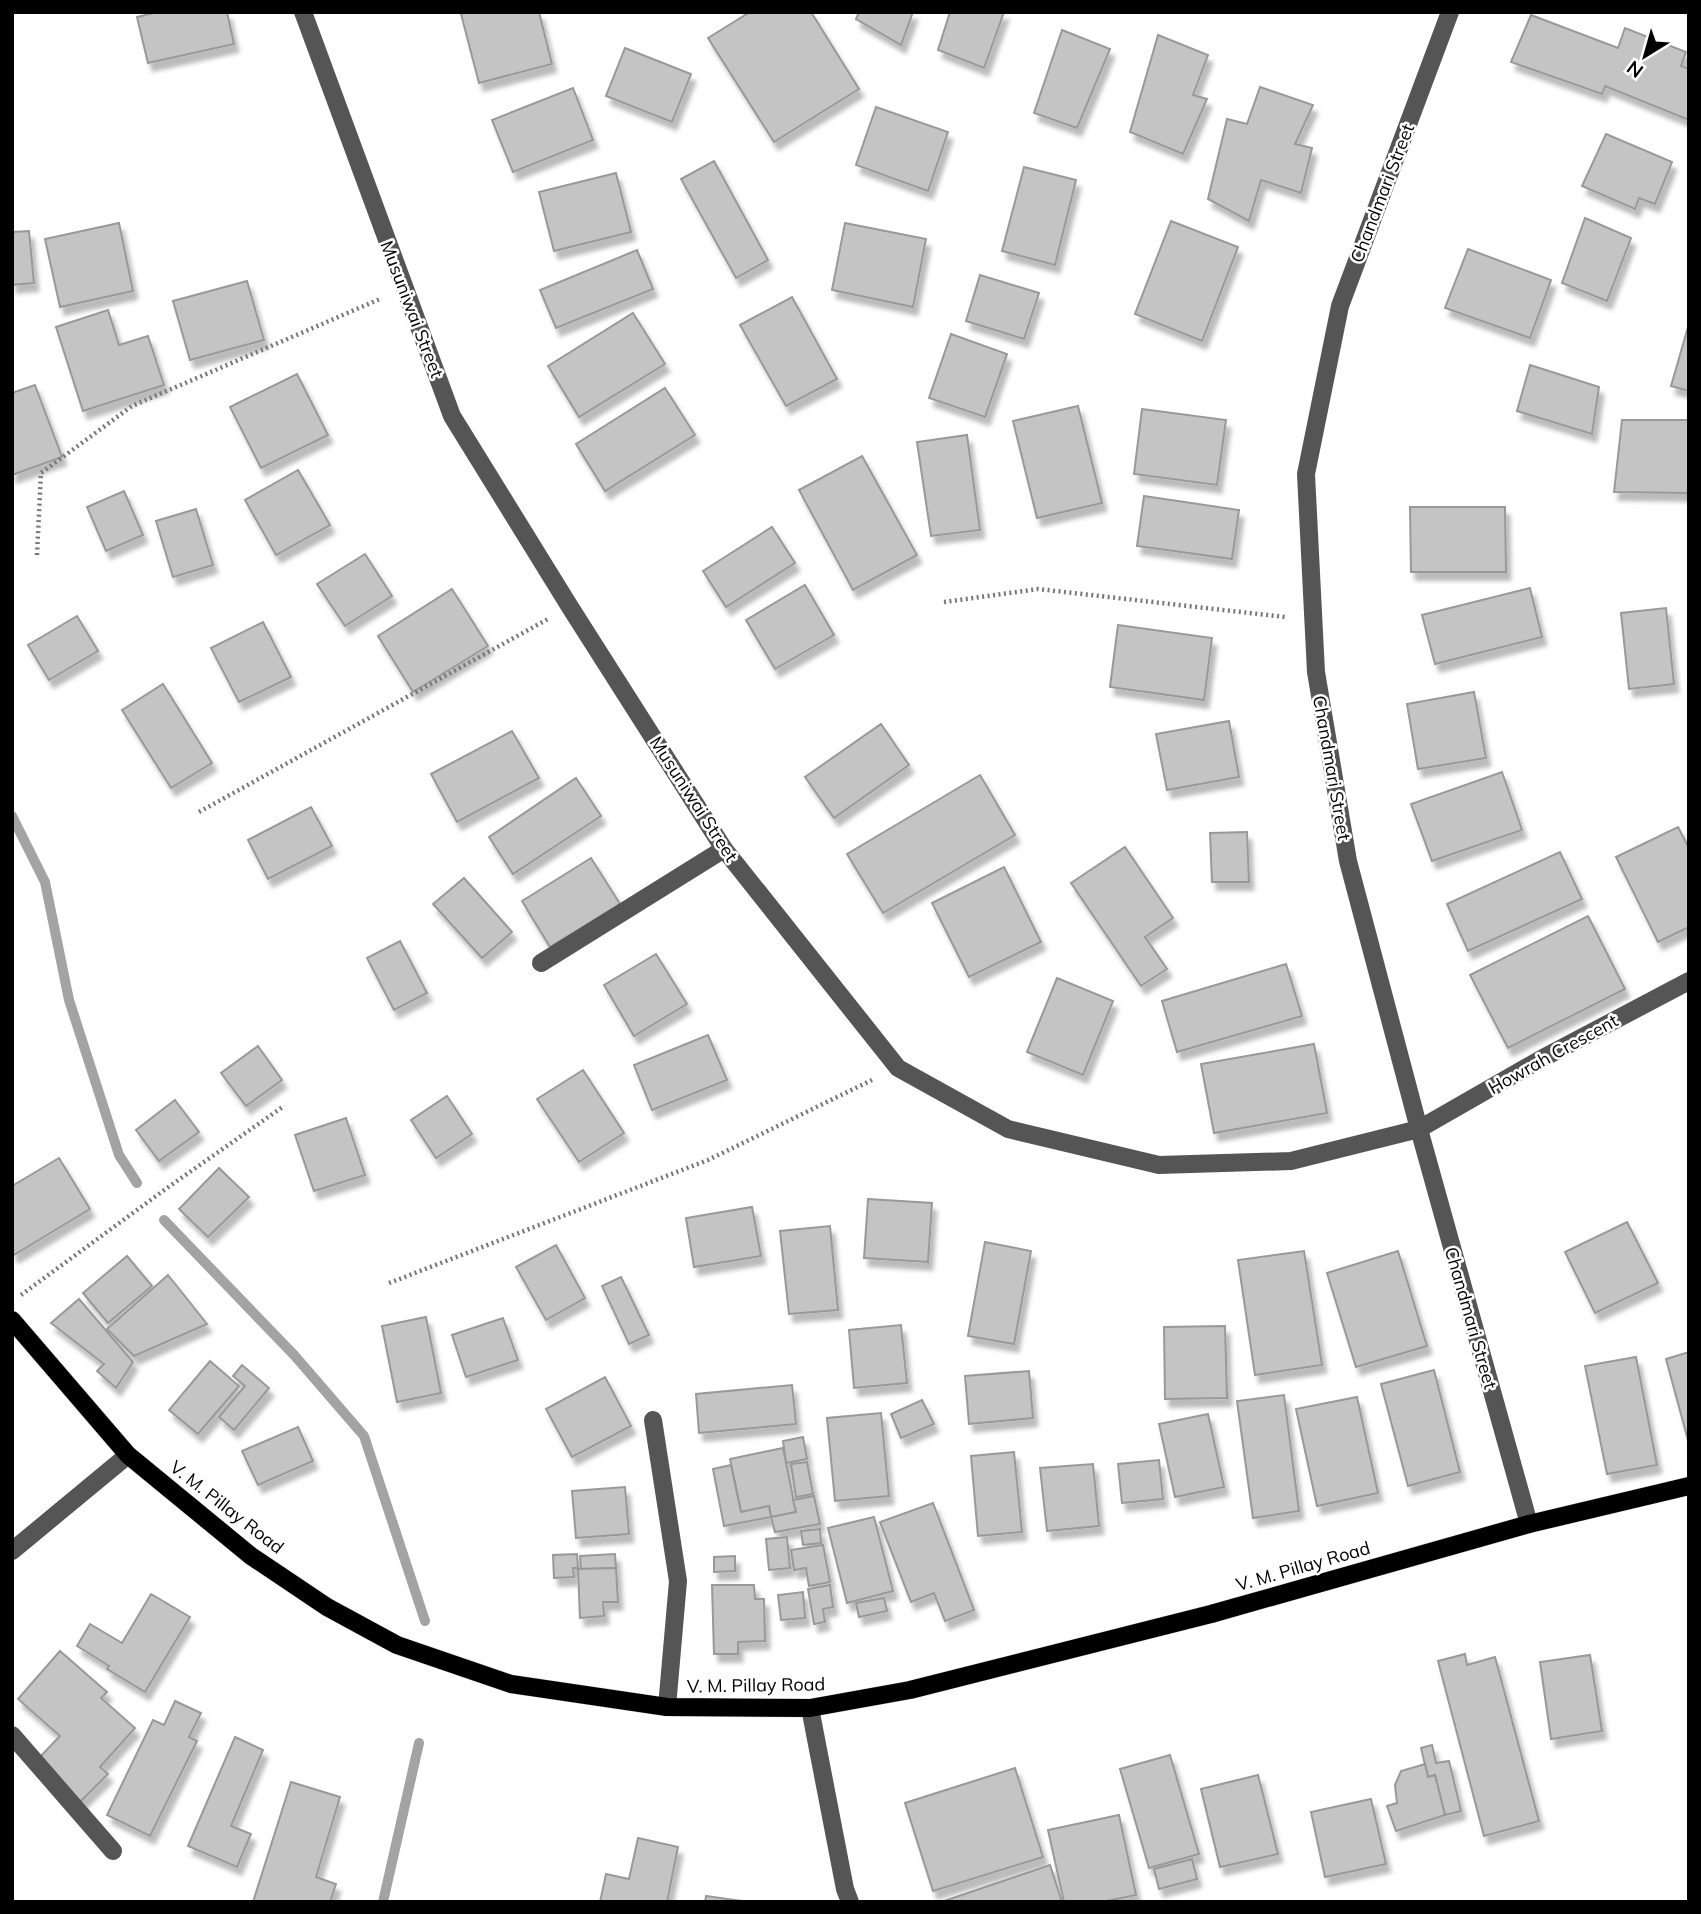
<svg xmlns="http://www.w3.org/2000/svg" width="1701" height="1914" viewBox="0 0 1701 1914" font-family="Mulish,sans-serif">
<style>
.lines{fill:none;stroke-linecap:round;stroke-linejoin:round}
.stream{stroke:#a3a3a3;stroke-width:10}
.building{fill:#c4c4c4;stroke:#999;stroke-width:2;filter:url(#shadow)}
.major-casing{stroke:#dbdbdb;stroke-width:19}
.path{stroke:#777;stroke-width:4.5;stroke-dasharray:2 3.5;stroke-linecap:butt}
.minor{stroke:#555;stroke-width:18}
.major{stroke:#000;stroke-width:18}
.labels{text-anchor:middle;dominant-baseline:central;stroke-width:5;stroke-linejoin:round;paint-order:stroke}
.street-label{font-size:18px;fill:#000;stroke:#fff}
</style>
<defs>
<filter id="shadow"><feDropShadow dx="4.5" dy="8" stdDeviation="2" flood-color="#0004"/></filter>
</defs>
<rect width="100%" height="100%" fill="#fff"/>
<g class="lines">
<g class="stream">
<polyline points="12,816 45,882 69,1000 119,1155 137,1183"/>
<polyline points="164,1220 295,1356 364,1436 425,1621"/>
<polyline points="383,1902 419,1743"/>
</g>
</g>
<g class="building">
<polygon points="158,12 227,12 234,44 148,63 137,17"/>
<polygon points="467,12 539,12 552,64 479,83 461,14"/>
<polygon points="750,12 811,12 859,89 774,142 708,38"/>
<polygon points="859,12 913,12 901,45 856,19"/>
<polygon points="950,12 1004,12 984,68 938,50"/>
<polygon points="1531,15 1618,48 1625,28 1686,52 1681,66 1689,69 1689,120 1605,86 1602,94 1511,62"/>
<polygon points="1062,30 1110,49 1077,128 1034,113"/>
<polygon points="1158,35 1208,55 1193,95 1207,99 1183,154 1130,132"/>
<polygon points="625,48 691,74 672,122 606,96"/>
<polygon points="1260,87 1313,105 1295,144 1312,148 1301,193 1261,180 1249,221 1208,199 1227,119 1247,124"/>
<polygon points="573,88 593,140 513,172 492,120"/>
<polygon points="876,107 948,132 928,191 856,165"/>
<polygon points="1606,134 1672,162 1655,204 1639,198 1635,209 1582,186"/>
<polygon points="714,161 768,260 736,278 681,179"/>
<polygon points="1024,167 1076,180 1055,265 1002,251"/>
<polygon points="616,173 631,232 554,251 539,192"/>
<polygon points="1585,218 1631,238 1607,301 1562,283"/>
<polygon points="1171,221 1238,247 1202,341 1135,314"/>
<polygon points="119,223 133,291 60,307 45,239"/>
<polygon points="845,223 926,239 913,307 832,290"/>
<polygon points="29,231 34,283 12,285 12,232"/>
<polygon points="1468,249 1551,280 1530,338 1445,308"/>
<polygon points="637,250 653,289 556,328 540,290"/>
<polygon points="980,275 1039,293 1024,339 966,321"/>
<polygon points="247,281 264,340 190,360 173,301"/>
<polygon points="792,297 837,379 786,406 740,325"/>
<polygon points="108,310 119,345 148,336 164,385 83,411 56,327"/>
<polygon points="633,313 665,364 579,417 548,366"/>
<polygon points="1688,327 1689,327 1689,391 1671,386"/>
<polygon points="951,334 1007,354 985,417 929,398"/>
<polygon points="1530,365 1599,387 1592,434 1517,411"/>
<polygon points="297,374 328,435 261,468 230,407"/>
<polygon points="35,385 62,457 12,475 12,393"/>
<polygon points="665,388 695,435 605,491 576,444"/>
<polygon points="1078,406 1102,503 1037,518 1013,421"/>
<polygon points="1142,409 1226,420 1217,485 1134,474"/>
<polygon points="1622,420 1689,420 1689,493 1614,492"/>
<polygon points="967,435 980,530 931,536 917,442"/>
<polygon points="862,456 917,555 853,590 799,490"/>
<polygon points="298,470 330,525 276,555 245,500"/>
<polygon points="124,491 143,535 106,551 87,507"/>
<polygon points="1144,496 1239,510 1232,559 1137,546"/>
<polygon points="1410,507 1505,507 1506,572 1411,572"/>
<polygon points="196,509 213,565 173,577 156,521"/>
<polygon points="772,527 795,563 726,607 703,571"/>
<polygon points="365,554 392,596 345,626 317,584"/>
<polygon points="805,585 834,635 775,669 746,620"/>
<polygon points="1530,588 1542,637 1435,664 1422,615"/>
<polygon points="452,589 488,646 413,692 378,636"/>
<polygon points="1666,608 1674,684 1629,689 1621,613"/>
<polygon points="77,616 98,651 49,680 28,645"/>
<polygon points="263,622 291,677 239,702 211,648"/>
<polygon points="1118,625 1212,638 1204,700 1110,687"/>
<polygon points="163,684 212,763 171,788 122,710"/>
<polygon points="1474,692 1486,758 1418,769 1407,704"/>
<polygon points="1229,721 1239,777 1167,790 1156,734"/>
<polygon points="881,724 909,765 834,818 805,777"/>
<polygon points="512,731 539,778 457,822 431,774"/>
<polygon points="1502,772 1522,830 1432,861 1411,804"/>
<polygon points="980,775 1015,835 883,913 847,854"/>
<polygon points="576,778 601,816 513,874 489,837"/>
<polygon points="311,807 332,846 268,879 248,840"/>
<polygon points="1678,827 1689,848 1689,927 1658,942 1616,857"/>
<polygon points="1247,832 1249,882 1212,882 1210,833"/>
<polygon points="1125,847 1173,918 1145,937 1167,969 1141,986 1071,883"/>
<polygon points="1560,852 1582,899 1468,951 1447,904"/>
<polygon points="591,858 620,904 550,947 522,901"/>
<polygon points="1004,867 1041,942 969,977 932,903"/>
<polygon points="464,878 512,932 482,958 433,904"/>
<polygon points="1588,916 1625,989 1508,1048 1470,975"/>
<polygon points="400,941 427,993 394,1010 367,958"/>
<polygon points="656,954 687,1004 634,1036 604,985"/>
<polygon points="1286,964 1302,1016 1177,1052 1162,1001"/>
<polygon points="1057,978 1113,1001 1083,1075 1027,1052"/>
<polygon points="708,1035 727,1080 652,1110 634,1065"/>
<polygon points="1314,1044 1327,1113 1214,1133 1201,1064"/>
<polygon points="258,1046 282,1080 246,1106 221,1073"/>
<polygon points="583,1070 624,1133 579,1162 537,1099"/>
<polygon points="447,1096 472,1134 436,1158 411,1120"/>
<polygon points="175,1100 199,1132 159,1161 136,1130"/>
<polygon points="346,1118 365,1175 314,1191 295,1135"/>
<polygon points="59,1158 90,1209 14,1255 12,1252 12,1186"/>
<polygon points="219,1168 249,1197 208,1237 179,1209"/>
<polygon points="868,1199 932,1203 928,1262 864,1258"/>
<polygon points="752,1207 761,1256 694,1267 686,1218"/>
<polygon points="1627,1222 1658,1283 1595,1313 1565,1252"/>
<polygon points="830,1226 838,1310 789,1314 780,1231"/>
<polygon points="985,1242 1031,1251 1014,1344 968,1336"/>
<polygon points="556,1245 585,1298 546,1320 516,1267"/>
<polygon points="1304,1251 1322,1365 1255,1375 1238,1260"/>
<polygon points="1398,1251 1427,1346 1356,1367 1327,1273"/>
<polygon points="127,1256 152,1286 108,1323 83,1293"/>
<polygon points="168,1275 207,1324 134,1356 107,1329"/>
<polygon points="621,1277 649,1335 629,1344 602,1286"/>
<polygon points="79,1299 133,1362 116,1388 97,1371 104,1364 51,1323"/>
<polygon points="426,1317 441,1393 397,1402 382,1326"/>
<polygon points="503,1318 518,1360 466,1377 452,1335"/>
<polygon points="901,1325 907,1383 854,1388 849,1330"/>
<polygon points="1225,1326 1227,1398 1165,1399 1164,1327"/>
<polygon points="1689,1352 1689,1444 1666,1359"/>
<polygon points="1636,1357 1657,1465 1607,1474 1585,1366"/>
<polygon points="210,1361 239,1386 198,1434 169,1410"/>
<polygon points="242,1365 269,1388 234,1430 219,1417 245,1386 233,1376"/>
<polygon points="1434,1370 1460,1472 1408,1486 1381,1384"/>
<polygon points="1029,1371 1033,1418 969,1424 965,1376"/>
<polygon points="605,1377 631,1426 572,1457 546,1409"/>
<polygon points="792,1385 796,1424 699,1433 696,1394"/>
<polygon points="1284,1395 1299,1511 1253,1518 1237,1401"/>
<polygon points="1357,1397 1378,1493 1317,1506 1296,1409"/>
<polygon points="922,1400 934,1424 901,1438 891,1414"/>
<polygon points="881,1413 889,1496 835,1501 827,1418"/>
<polygon points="1208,1414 1224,1487 1175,1497 1159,1424"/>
<polygon points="298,1427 313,1461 258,1485 242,1451"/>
<polygon points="803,1437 807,1459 786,1463 783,1441"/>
<polygon points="783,1448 796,1512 771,1517 769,1506 741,1512 730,1459"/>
<polygon points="1014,1452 1022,1532 978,1536 971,1456"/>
<polygon points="1159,1460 1163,1499 1122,1503 1118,1464"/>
<polygon points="807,1462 813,1494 796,1497 791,1464"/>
<polygon points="1093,1464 1099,1526 1047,1531 1040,1468"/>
<polygon points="731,1465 741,1512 769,1506 771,1517 724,1526 713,1469"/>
<polygon points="625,1487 629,1534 576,1538 572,1491"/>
<polygon points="814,1496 820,1524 775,1532 771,1517 796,1512 793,1500"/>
<polygon points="933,1503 974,1610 945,1621 934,1593 911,1602 880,1522"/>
<polygon points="874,1517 893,1591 847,1603 828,1528"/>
<polygon points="820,1529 821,1543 803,1545 801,1531"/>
<polygon points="787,1537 790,1568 769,1570 766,1539"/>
<polygon points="823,1545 830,1582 809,1586 806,1568 794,1570 791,1550"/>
<polygon points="577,1554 578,1568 573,1568 574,1577 554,1578 553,1555"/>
<polygon points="615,1554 616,1568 581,1569 580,1556"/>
<polygon points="735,1556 735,1571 714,1572 714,1557"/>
<polygon points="616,1568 618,1602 603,1602 604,1616 580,1618 578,1569"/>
<polygon points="712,1585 754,1585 755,1599 764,1599 765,1641 738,1642 738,1654 714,1654"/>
<polygon points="830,1585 833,1607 823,1609 825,1622 814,1624 808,1589"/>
<polygon points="803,1592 805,1618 781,1620 778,1595"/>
<polygon points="151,1594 190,1617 145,1692 107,1669 109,1666 77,1646 90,1624 122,1643"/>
<polygon points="884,1598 887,1611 859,1617 856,1603"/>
<polygon points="60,1651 107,1692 101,1698 135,1728 100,1767 108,1774 80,1802 37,1760 60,1736 18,1699"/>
<polygon points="1465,1654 1467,1665 1495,1657 1539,1821 1484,1836 1438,1661"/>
<polygon points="1590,1655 1602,1731 1551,1739 1540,1662"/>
<polygon points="175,1701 201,1713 189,1737 197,1741 150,1836 107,1815 153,1720 164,1725"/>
<polygon points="235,1737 263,1750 231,1826 251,1834 237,1867 188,1846"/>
<polygon points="1432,1745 1436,1763 1449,1761 1461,1811 1445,1815 1435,1775 1428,1777 1421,1748"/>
<polygon points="1170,1755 1199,1854 1149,1868 1120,1769"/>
<polygon points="1425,1764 1428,1777 1435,1775 1445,1815 1396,1831 1387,1806 1397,1803 1395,1785 1401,1771"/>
<polygon points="1015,1768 1043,1857 933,1891 905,1803"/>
<polygon points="1258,1775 1278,1854 1220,1867 1201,1789"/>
<polygon points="291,1782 340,1797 316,1877 336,1884 330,1902 253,1902"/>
<polygon points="1371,1799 1386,1864 1325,1877 1311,1812"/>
<polygon points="1119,1815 1136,1895 1102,1902 1064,1902 1048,1830"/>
<polygon points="638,1838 678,1847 667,1902 600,1902 606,1874 629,1879"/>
<polygon points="1192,1859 1197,1879 1159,1889 1154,1869"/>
<polygon points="1050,1865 1062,1902 941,1902"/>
<polygon points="706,1896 749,1902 705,1902"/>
</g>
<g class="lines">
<g class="major-casing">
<polyline id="major" points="12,1320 128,1455 251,1556 327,1607 397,1645 511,1684 667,1707 810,1708 910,1690 1211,1614 1529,1524 1689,1486"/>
</g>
<g class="path">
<polyline points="37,555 41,473 132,406 380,299"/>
<polyline points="944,602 1038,589 1285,617"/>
<polyline points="199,812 548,619"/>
<polyline points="389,1283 708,1160 872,1080"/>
<polyline points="21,1295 167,1188 284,1106"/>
</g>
<g class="minor">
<polyline points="303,12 452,416 570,607 724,849 898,1068 1008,1129 1159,1165 1291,1161 1419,1129 1543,1058 1689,981"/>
<polyline points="1450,12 1340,306 1306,474 1316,672 1348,861 1419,1129 1529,1524"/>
<polyline points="541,963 724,849"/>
<polyline points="653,1420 678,1581 667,1707"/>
<polyline points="12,1551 128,1455"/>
<polyline points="810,1708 845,1889 850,1902"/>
<polyline points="12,1735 113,1851"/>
</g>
<use href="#major" class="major"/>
</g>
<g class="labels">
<g class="street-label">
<text transform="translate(1382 193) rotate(-69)">Chandmari Street</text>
<text transform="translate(412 309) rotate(69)">Musuniwai Street</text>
<text transform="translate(1332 768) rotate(80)">Chandmari Street</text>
<text transform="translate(694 799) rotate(57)">Musuniwai Street</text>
<text transform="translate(1553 1054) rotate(-29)">Howrah Crescent</text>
<text transform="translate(1471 1318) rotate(74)">Chandmari Street</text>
<text transform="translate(227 1507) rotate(38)">V. M. Pillay Road</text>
<text transform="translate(1303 1566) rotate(-16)">V. M. Pillay Road</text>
<text transform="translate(756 1685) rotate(-1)">V. M. Pillay Road</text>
</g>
</g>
<rect width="1701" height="1914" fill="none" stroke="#000000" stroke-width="28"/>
<g transform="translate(1645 56) rotate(217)" stroke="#ffffff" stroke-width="5" paint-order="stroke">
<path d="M0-5L12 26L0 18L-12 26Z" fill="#000000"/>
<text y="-10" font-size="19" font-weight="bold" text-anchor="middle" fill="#000000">N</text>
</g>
</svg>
